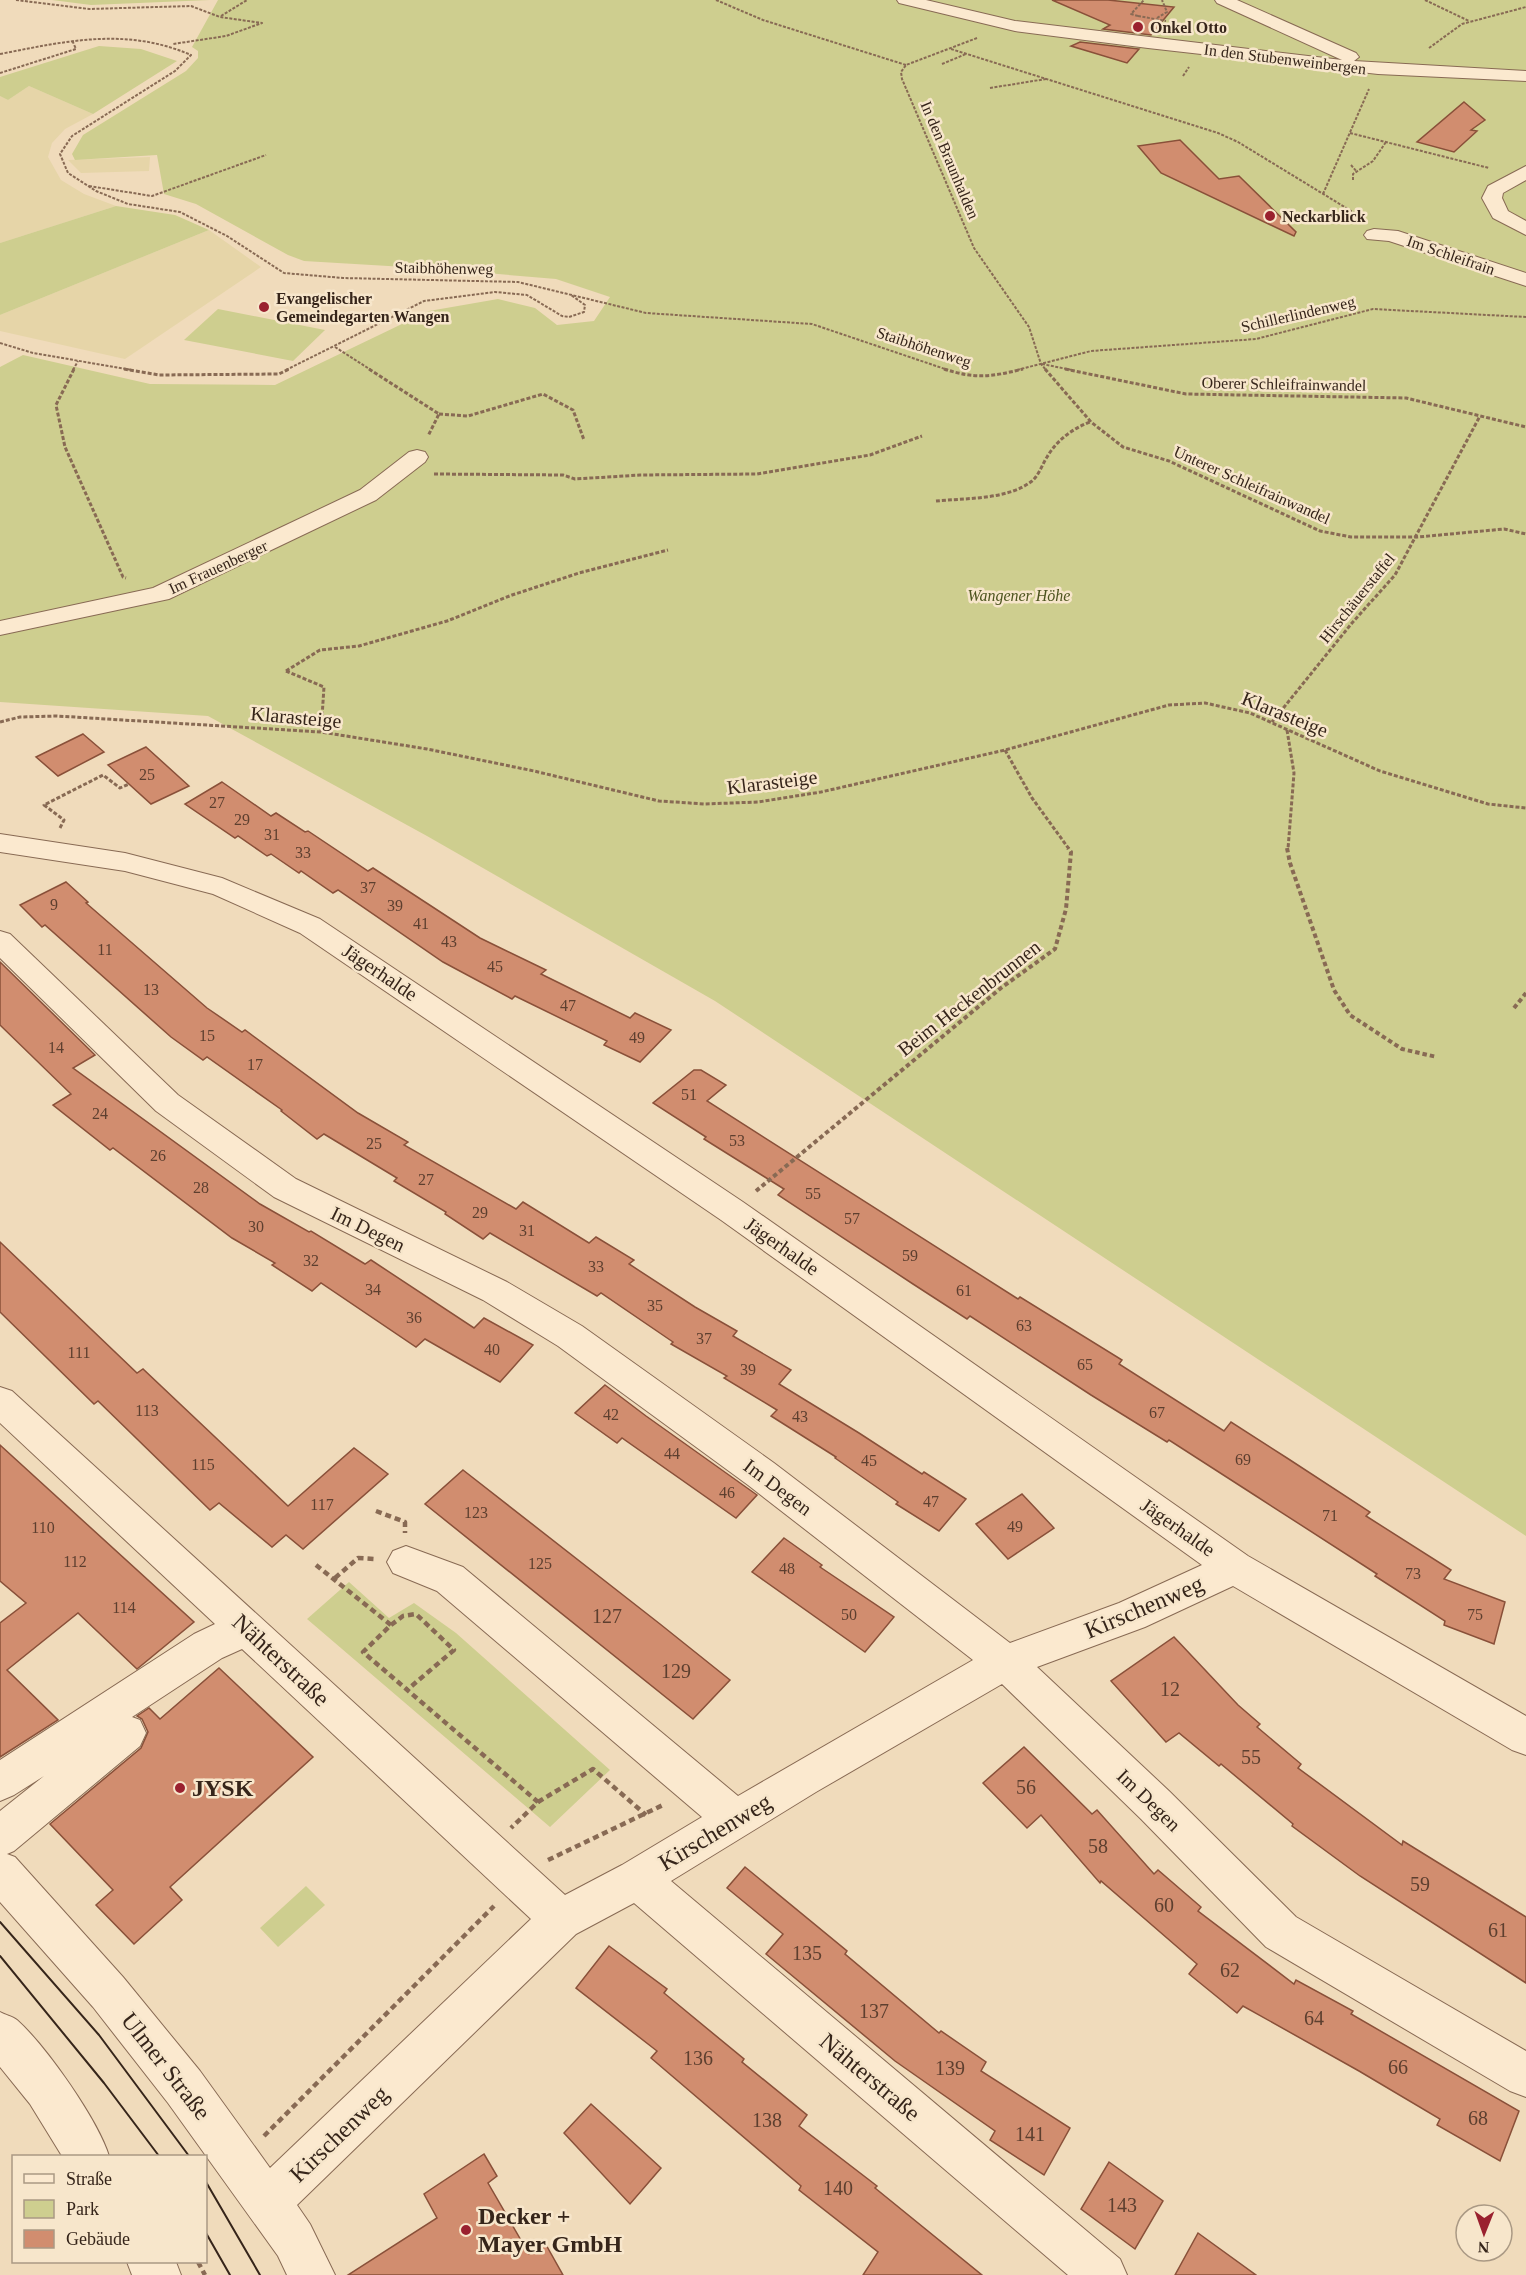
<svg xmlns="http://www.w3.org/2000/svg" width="1526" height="2275" viewBox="0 0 1526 2275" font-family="Georgia,serif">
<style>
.farmland{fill:#e6d5a8}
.green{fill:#cece8f}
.building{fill:#d18d6f;stroke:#895039;stroke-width:1.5}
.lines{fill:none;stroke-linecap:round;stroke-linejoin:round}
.minor-casing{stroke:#886a54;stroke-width:2}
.path-far3{stroke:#886a54;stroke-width:2;stroke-dasharray:3 1.5;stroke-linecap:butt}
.path-far2{stroke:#886a54;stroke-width:3;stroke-dasharray:4 2;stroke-linecap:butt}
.path-far1{stroke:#886a54;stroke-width:4;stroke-dasharray:4.5 3;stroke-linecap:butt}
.path{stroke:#886a54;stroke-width:4.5;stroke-dasharray:6 4;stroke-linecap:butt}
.minor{fill:#fbe9cf;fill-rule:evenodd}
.tram{stroke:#36251a;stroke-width:2}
.poi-dot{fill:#9a212f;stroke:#f7e6cb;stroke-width:2}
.labels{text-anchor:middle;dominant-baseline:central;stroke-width:5;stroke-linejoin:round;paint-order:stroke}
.far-poi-label{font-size:16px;font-weight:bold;fill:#36251a;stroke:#f7e6cb;text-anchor:start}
.far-street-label{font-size:16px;fill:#36251a;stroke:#f7e6cb}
.far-park-label{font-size:16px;font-style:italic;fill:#4d541f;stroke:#f7e6cb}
.number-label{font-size:16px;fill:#5d3f2f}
.street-label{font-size:20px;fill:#36251a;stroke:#f7e6cb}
.near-number-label{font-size:20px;fill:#5d3f2f}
.near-street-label{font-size:24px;fill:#36251a;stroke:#f7e6cb}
.near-poi-label{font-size:24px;font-weight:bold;fill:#36251a;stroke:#f7e6cb;text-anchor:start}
</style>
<rect width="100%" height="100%" fill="#f0dbbb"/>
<g class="farmland">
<polygon points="29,86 93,114 65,129 52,143 48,157 61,180 84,194 116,206 0,243 0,96 8,100"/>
<polygon points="150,157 149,171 81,173 68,160"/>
<polygon points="209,230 261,267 125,359 0,331 0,315"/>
</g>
<g class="green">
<polygon points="52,0 210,0 91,5"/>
<polygon points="218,0 1526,0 1526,1536 715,1001 427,836 208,716 0,702 0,367 23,355 150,384 275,385 429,311 498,299 535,308 557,325 594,321 610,297 556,279 439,269 304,261 288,255 196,204 164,194 157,155 75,160 72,154 83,135 186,71 198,58 198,51 192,47"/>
<polygon points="99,46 141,49 177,61 93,114 29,86 8,100 0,96 0,77"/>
<polygon points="116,206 175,215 209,230 0,315 0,243"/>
<polygon points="218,309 325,330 293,361 184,340"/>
<polygon points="349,1582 389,1618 414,1603 456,1633 610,1770 550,1827 307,1619"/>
<polygon points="306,1886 325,1905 278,1947 260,1928"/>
</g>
<g class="building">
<polygon points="1052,0 1108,0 1174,7 1151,35 1103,29 1110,25"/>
<polygon points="1080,42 1139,49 1127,63 1071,46"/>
<polygon points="1464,102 1485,120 1471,130 1477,131 1454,152 1417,142"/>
<polygon points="1180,140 1219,179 1239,176 1296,232 1294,236 1161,173 1138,146"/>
<polygon points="83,734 104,752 58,776 36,757"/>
<polygon points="146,747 189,786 151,804 108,765"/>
<polygon points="222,782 271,816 276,813 305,832 308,831 368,871 373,868 480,938 546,970 541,974 630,1018 635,1013 671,1030 640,1062 604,1045 607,1041 515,996 512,999 443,962 338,890 333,893 301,871 299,873 271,854 267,856 238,836 235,838 185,804"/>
<polygon points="66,882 88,902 86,903 207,1008 242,1032 245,1030 358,1113 408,1142 404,1145 516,1209 523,1202 589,1243 596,1237 634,1260 629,1264 695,1307 737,1331 733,1336 791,1370 779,1384 859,1433 922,1474 924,1472 966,1499 939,1531 896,1504 898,1502 835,1458 836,1457 771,1416 777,1410 724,1378 727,1376 671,1344 673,1342 601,1293 597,1296 490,1233 483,1239 445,1214 446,1212 394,1181 397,1178 324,1134 317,1139 281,1111 282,1110 207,1057 203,1060 171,1037 45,925 42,927 20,905"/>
<polygon points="0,962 95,1055 73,1068 260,1204 309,1232 311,1231 365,1264 371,1260 474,1328 484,1318 533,1345 500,1382 425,1339 416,1347 321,1283 312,1291 272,1265 275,1263 232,1238 113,1148 110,1150 53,1105 71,1094 0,1025"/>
<polygon points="694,1070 701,1070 726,1085 707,1101 1018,1299 1020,1297 1122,1360 1119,1364 1224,1431 1231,1422 1287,1458 1370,1512 1366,1516 1451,1570 1444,1579 1505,1602 1494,1644 1444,1625 1445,1621 1375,1576 1377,1574 1256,1496 1169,1440 1167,1442 1091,1395 970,1316 967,1319 913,1284 778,1195 784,1189 704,1139 706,1137 653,1103"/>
<polygon points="0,1242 137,1373 143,1369 288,1506 354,1448 388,1474 303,1549 286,1535 272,1547 219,1503 210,1510 98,1401 94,1404 0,1312"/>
<polygon points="605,1385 646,1416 757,1495 736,1518 622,1438 617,1443 575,1413"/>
<polygon points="0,1445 194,1622 137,1669 78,1613 7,1670 58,1720 0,1757 0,1623 26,1603 0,1581"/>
<polygon points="463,1470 660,1624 730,1680 693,1719 425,1504"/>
<polygon points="1022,1494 1054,1528 1008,1559 976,1524"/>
<polygon points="784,1538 822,1565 820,1567 894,1617 865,1652 752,1572"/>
<polygon points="1174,1637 1238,1705 1260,1724 1257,1727 1301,1764 1298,1768 1402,1845 1403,1841 1526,1917 1526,1983 1360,1876 1292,1826 1293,1824 1221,1764 1219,1766 1179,1733 1166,1742 1111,1681"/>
<polygon points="219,1668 313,1757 170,1887 182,1900 134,1944 96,1905 113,1890 50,1824 141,1748 148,1732 142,1719 137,1716 149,1708 160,1719"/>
<polygon points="1024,1747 1092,1814 1097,1810 1154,1874 1158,1870 1201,1907 1198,1911 1294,1984 1296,1980 1353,2011 1351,2014 1519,2111 1500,2161 1437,2125 1440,2119 1359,2071 1243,2006 1237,2013 1189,1974 1197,1964 1101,1881 1100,1883 1041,1815 1027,1828 983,1783"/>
<polygon points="745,1867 847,1951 845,1954 939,2033 941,2031 986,2062 981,2071 1070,2128 1044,2175 990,2140 995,2131 895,2061 766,1954 783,1934 727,1888"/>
<polygon points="609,1946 667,1989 664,1993 744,2059 742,2062 807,2115 799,2126 877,2186 875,2188 982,2275 863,2275 878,2252 799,2190 801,2186 651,2058 657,2051 576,1988"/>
<polygon points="591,2104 661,2168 630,2204 564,2133"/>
<polygon points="484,2154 497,2176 488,2183 529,2254 545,2243 563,2275 348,2275 437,2218 424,2194"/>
<polygon points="1109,2162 1163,2201 1135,2249 1081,2209"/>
<polygon points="1198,2233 1256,2275 1175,2275"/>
</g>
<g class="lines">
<g class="minor-casing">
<g id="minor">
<polygon points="897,0 926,0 1015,21 1342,60 1217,3 1215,0 1237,0 1356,53 1359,57 1354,61 1526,71 1526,81 1378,74 1148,48 1015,31 899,3"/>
<polygon points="1526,166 1526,180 1503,193 1502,198 1508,211 1526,221 1526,235 1493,218 1482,198 1488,186"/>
<polygon points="1374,229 1398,231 1526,273 1526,286 1389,241 1367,239 1364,235 1367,231"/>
<polygon points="417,450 425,452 428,457 425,462 376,500 169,599 0,635 0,621 153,588 360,490 409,452"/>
<path d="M0,834l125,19 97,25 98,41 423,283 505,354 278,160v39l-14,-5 -279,-164 -88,41 -108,40 132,124 127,126 230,134v46l-16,-6 -244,-144 -125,-128 -139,-135 -186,108 -145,89 449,378 7,16h-59l-434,-372 -58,31 -279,271 13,19 25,51h-48l-9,-19 -110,-153 -75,-96 -93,-105v-91l44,-35 -30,19 -14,6v-41l194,-126 21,-10 -215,-201v-36l12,4 553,504 57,-30 80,-48 -265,-226 -44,-18 -6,-11 6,-11 13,-5 57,21 275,229 235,-136 -225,-175 -190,-139 -75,-46 -209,-103 -118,-86 -156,-153v-27l10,3 168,161 118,84 211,103 75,44 192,137 236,180 109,-40 83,-38 -481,-345 -421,-287 -87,-39 -88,-23 -125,-19zM242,1649l289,270 -261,249 -70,-97 -77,-94 -108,-120 -8,-3 7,-3 126,-105 6,-13 -6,-13 -8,-3 90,-59z"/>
<path d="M0,2012c5,3 12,4 17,8 29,26 81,100 92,136h-47l-32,-52 -30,-37z"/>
<polygon points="127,2262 176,2262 181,2275 132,2275"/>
</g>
</g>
<g class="path-far3">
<polyline points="16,0 89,9 191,6 220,17 262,23 226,36 173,44"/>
<polyline points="716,0 763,20 906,65"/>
<polyline points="1425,0 1469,21"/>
<polyline points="221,16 247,0"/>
<polyline points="1138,16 1166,21"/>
<polyline points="1138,16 1131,14 1144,0"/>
<polyline points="1157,18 1167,12 1162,0"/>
<polyline points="977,38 906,65 901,72 902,79 974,248 1029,327 1041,364 1046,370"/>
<polyline points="1429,48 1462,24 1526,7"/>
<polyline points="951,49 1218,133 1238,142 1361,217"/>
<path d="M0,54c67,-13 126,-27 191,1l-16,16 -103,65 -12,18 8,19 28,18 32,13 52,8 47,24 57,37 59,5 175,4 128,31 166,11 136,46"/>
<polyline points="942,64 966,54"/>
<polyline points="0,73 76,49 72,40"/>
<polyline points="1183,76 1189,67"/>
<polyline points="990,88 1046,79"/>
<polyline points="1350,133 1489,168"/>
<polyline points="1351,165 1357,172"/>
<polyline points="1353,180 1353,174 1373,161 1386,142"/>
<polyline points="89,186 152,196 266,155"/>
<polyline points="1323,194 1369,89"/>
<polyline points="0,343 33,353 132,370"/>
<polyline points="335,347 371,370"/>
<polyline points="1042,364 1072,370"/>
<polyline points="73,370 78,361"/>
<polyline points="286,370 424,301 495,292 527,295 562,316 569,317 584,312 585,305 571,295"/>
<polyline points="1017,370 1091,351 1256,339 1373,309 1526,317"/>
</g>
<g class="path-far2">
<polyline points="74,369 56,405 65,447 123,577 126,578"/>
<polyline points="124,369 159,375 279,374 289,369"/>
<polyline points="369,369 439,414 428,436"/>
<path d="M944,369c31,10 47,8 79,0"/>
<polyline points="1045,369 1091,422 1123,447 1169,461 1320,531 1351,537 1418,537 1504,529 1526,534"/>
<polyline points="1065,369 1186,394 1406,398 1526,427"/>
<polyline points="439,414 468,416 543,394 573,410 584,440"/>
<polyline points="434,474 563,475 575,479 640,475 757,474 870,455 922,436"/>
<path d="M936,501c29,-3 72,-1 96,-20 7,-6 10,-16 15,-24 10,-17 25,-28 43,-35"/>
<polyline points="286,671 320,650 359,646 447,621 512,595 579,573 668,550"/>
<polyline points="286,671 324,687 321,732"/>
<polyline points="0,722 20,717 57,716 321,732 427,749 534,771 659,801 705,804 758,802 821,792 1005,750 1169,705 1205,703 1250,713 1380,771 1488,804 1526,808"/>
<polyline points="1272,722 1352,623 1395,575 1480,416"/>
<polyline points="1287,730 1294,773 1288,849"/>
<polyline points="1005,750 1032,798 1069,849"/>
<polyline points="60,828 64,820 44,805 103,775 120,788 129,784"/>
</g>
<g class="path-far1">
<polyline points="1287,848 1290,863 1334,990 1350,1015 1402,1049 1437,1057"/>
<polyline points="1514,1008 1526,993"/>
<polyline points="756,1191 1001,988 1055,949 1066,909 1071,852 1068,848"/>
</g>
<g class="path">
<polyline points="376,1511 405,1522 405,1533"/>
<polyline points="316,1565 391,1625 363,1652 538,1802 511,1828"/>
<polyline points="335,1578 358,1558 374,1559"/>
<polyline points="391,1625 403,1616 416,1614 454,1650 407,1690"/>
<polyline points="538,1802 593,1769 646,1815"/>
<polyline points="548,1860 665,1804"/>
<polyline points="264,2136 494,1906"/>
<polyline points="198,2262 205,2275"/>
</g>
<use href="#minor" class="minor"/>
<g class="tram">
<polyline points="0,1922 99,2035 189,2156"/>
<polyline points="0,1956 104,2083 159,2156"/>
<polyline points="206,2182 260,2275"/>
<polyline points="206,2233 230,2275"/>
</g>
</g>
<g class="poi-dot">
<circle cx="1138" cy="27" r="6"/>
<circle cx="1270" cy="216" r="6"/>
<circle cx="264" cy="307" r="6"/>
<circle cx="180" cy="1788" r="6"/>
<circle cx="466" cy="2230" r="6"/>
</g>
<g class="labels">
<g class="far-poi-label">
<text x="1150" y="27">Onkel Otto</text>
<text x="1282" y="216">Neckarblick</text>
<text x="276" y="298">Evangelischer<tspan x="276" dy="18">Gemeindegarten Wangen</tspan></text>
</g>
<g class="far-street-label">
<text transform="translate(1285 59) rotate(7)">In den Stubenweinbergen</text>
<text transform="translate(950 160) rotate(67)">In den Braunhalden</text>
<text transform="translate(1451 255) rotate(19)">Im Schleifrain</text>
<text transform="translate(444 268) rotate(1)">Staibhöhenweg</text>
<text transform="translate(1298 314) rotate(-13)">Schillerlindenweg</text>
<text transform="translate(924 347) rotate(18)">Staibhöhenweg</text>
<text transform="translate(1284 384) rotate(1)">Oberer Schleifrainwandel</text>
<text transform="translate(1252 485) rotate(24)">Unterer Schleifrainwandel</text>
<text transform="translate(218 567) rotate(-25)">Im Frauenberger</text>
<text transform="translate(1357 598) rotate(-51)">Hirschäuerstaffel</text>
</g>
<g class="far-park-label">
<text x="1019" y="595">Wangener Höhe</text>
</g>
<g class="number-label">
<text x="147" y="774">25</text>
<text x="217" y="802">27</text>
<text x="242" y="819">29</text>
<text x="272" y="834">31</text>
<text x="303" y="852">33</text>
<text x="368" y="887">37</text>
<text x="54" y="904">9</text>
<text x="395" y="905">39</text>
<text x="421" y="923">41</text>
<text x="449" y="941">43</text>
<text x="105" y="949">11</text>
<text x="495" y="966">45</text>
<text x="151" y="989">13</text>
<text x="568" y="1005">47</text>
<text x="207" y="1035">15</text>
<text x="637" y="1037">49</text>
<text x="56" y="1047">14</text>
<text x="255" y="1064">17</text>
<text x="689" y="1094">51</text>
<text x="100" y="1113">24</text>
<text x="737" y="1140">53</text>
<text x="374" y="1143">25</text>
<text x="158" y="1155">26</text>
<text x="426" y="1179">27</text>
<text x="201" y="1187">28</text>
<text x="813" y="1193">55</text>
<text x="480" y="1212">29</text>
<text x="852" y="1218">57</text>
<text x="256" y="1226">30</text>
<text x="527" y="1230">31</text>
<text x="910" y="1255">59</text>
<text x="311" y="1260">32</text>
<text x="596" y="1266">33</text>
<text x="373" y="1289">34</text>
<text x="964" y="1290">61</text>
<text x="655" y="1305">35</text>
<text x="414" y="1317">36</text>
<text x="1024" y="1325">63</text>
<text x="704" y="1338">37</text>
<text x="492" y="1349">40</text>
<text x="79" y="1352">111</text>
<text x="1085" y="1364">65</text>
<text x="748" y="1369">39</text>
<text x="147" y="1410">113</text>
<text x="1157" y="1412">67</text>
<text x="611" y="1414">42</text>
<text x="800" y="1416">43</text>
<text x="672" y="1453">44</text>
<text x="1243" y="1459">69</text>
<text x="869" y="1460">45</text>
<text x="203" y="1464">115</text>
<text x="727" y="1492">46</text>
<text x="931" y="1501">47</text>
<text x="322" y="1504">117</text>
<text x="476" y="1512">123</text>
<text x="1330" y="1515">71</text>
<text x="1015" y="1526">49</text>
<text x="43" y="1527">110</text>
<text x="75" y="1561">112</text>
<text x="540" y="1563">125</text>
<text x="787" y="1568">48</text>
<text x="1413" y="1573">73</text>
<text x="124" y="1607">114</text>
<text x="849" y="1614">50</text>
<text x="1475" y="1614">75</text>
</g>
<g class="street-label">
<text transform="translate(1285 714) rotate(22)">Klarasteige</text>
<text transform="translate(296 717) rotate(5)">Klarasteige</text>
<text transform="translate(772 782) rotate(-7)">Klarasteige</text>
<text transform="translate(380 972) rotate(34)">Jägerhalde</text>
<text transform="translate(969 998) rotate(-38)">Beim Heckenbrunnen</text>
<text transform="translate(368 1229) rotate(26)">Im Degen</text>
<text transform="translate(782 1246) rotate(35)">Jägerhalde</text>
<text transform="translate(778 1487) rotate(37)">Im Degen</text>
<text transform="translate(1178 1527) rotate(35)">Jägerhalde</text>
<text transform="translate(1149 1800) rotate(44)">Im Degen</text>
</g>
<g class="near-number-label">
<text x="607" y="1616">127</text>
<text x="676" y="1671">129</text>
<text x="1170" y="1689">12</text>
<text x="1251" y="1757">55</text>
<text x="1026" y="1787">56</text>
<text x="1098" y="1846">58</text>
<text x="1420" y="1884">59</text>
<text x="1164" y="1905">60</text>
<text x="1498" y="1930">61</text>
<text x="807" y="1953">135</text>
<text x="1230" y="1970">62</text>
<text x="874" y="2011">137</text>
<text x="1314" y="2018">64</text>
<text x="698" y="2058">136</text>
<text x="1398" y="2067">66</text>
<text x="950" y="2068">139</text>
<text x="1478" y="2118">68</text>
<text x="767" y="2120">138</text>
<text x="1030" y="2134">141</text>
<text x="838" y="2188">140</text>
<text x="1122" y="2205">143</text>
</g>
<g class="near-street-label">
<text transform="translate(1144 1607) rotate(-23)">Kirschenweg</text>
<text transform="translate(281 1660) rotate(43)">Nähterstraße</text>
<text transform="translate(715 1832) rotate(-31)">Kirschenweg</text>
<text transform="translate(166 2066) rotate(52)">Ulmer Straße</text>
<text transform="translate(870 2077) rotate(40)">Nähterstraße</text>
<text transform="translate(339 2134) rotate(-44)">Kirschenweg</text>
</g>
<g class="near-poi-label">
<text x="192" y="1788">JYSK</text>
<text x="478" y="2216">Decker +<tspan x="478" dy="28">Mayer GmbH</tspan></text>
</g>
</g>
<rect x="12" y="2155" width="195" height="108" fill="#f7e6cb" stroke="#aa9984" stroke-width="1.5"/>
<rect x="24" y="2174" width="30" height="9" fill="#fbe9cf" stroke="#aa9984" stroke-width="1.5"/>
<text x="66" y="2185" font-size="18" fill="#36251a">Straße</text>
<rect x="24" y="2200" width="30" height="18" fill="#cece8f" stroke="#aa9984" stroke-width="1.5"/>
<text x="66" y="2215" font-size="18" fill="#36251a">Park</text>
<rect x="24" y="2230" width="30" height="18" fill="#d18d6f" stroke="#aa9984" stroke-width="1.5"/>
<text x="66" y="2245" font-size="18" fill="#36251a">Gebäude</text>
<g transform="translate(1484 2233) rotate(181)"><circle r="28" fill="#f7e6cb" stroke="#aa9984" stroke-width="1.5"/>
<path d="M0-4.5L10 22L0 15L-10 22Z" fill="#9a212f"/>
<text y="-9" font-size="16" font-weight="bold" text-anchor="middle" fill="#36251a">N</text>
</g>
</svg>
